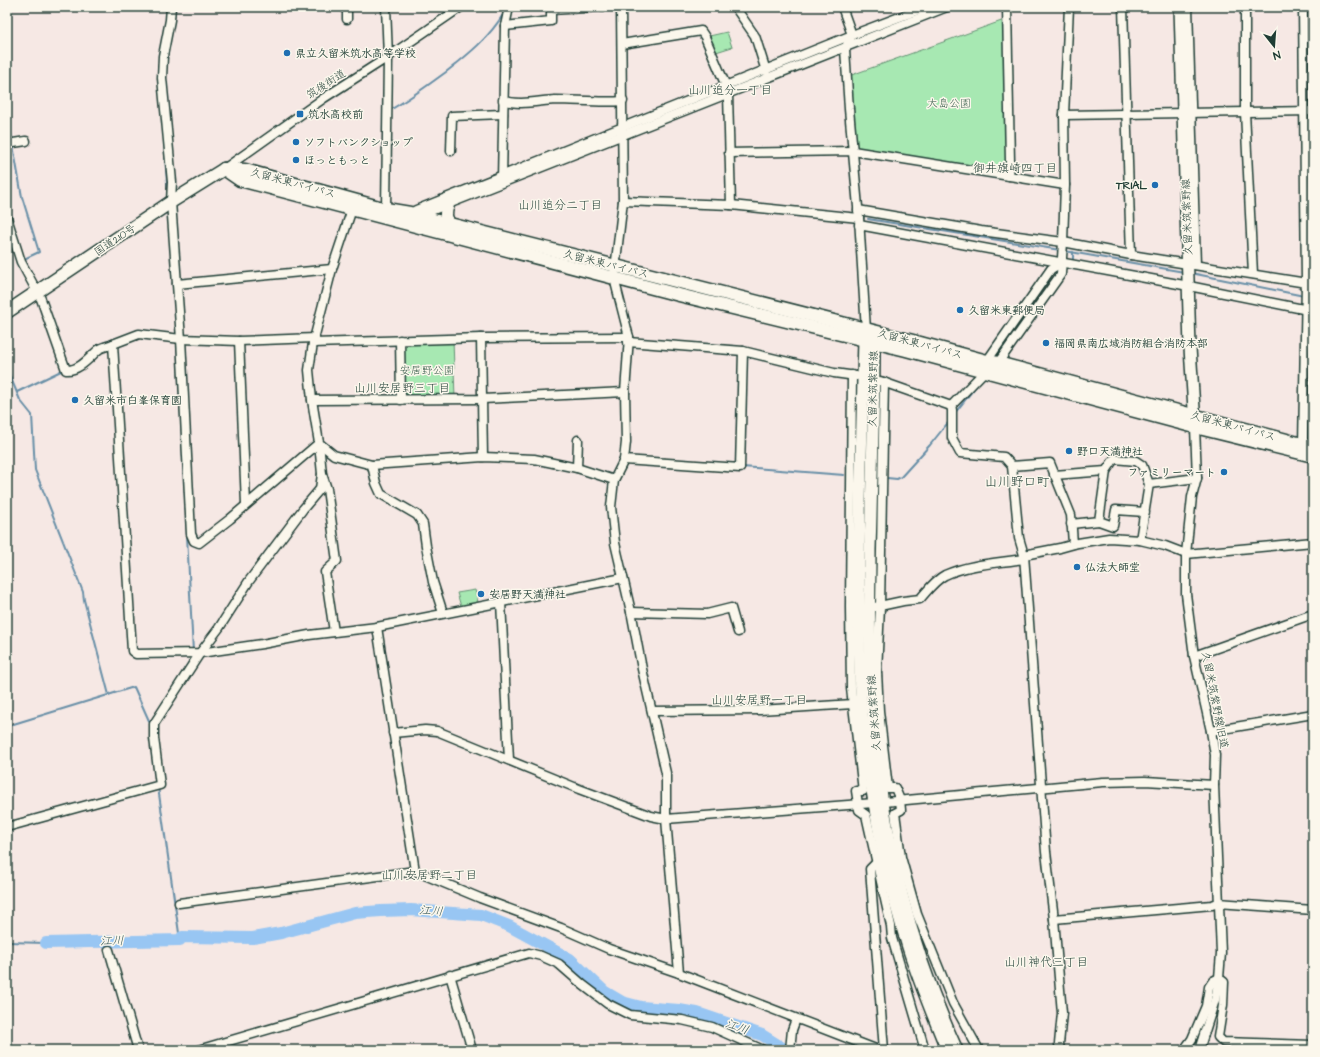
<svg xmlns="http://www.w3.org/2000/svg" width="1320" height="1057" viewBox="0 0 1320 1057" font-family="'Architects Daughter','Klee One',sans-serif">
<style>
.green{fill:#a7e8b2;stroke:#639273}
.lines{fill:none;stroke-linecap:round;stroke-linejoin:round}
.stream{stroke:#688fa7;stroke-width:2}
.river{stroke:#98c6f3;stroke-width:12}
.minor-casing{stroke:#1f3d34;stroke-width:11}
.major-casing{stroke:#1f3d34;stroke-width:14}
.highway-casing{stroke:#1f3d34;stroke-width:15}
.minor{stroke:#fbf7ec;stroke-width:8}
.major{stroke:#fbf7ec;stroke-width:11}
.highway{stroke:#fbf7ec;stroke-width:12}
.poi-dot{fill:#1f6fb2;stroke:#fbf7ec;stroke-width:1.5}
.labels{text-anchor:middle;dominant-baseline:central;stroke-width:3;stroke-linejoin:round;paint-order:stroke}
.poi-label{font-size:11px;font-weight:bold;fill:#1f3d34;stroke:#fbf7ec;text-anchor:start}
.street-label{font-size:11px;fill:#1f3d34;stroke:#fbf7ec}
.park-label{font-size:11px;fill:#3a5f4d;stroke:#fbf7ec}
.neighbourhood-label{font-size:12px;fill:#1f3d34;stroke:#fbf7ec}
.water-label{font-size:12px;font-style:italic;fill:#37585a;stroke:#fbf7ec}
.quarter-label{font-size:13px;fill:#1f3d34;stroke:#fbf7ec}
</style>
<rect width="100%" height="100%" fill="#f6e8e4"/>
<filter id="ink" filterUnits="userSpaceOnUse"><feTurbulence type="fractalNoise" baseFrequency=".025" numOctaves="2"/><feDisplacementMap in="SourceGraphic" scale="8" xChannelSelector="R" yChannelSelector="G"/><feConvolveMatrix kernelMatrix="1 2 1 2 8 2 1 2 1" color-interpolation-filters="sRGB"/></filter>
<g filter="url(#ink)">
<g class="green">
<polygon points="1007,19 1009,176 853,151 846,77"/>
<polygon points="727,32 732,47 713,53 705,37"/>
<polygon points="453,339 455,399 401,400 400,340"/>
<polygon points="475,590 479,606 462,610 457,593"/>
</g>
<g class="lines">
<g class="stream">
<polyline points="7,106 12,140"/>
<path d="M390,110c21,-12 37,-24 56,-38 23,-18 43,-34 58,-59"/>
<polyline points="164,141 168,197"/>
<polyline points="13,145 22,197 39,252 24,259"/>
<polyline points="868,219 1060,250"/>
<polyline points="1065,251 1184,272"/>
<polyline points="1070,262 1073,259 1073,252"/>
<polyline points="1191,273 1304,296"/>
<polyline points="177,341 193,652"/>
<polyline points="7,369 20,400 32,415 35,470 83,592 84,600 109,695"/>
<polyline points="17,392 63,370"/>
<polyline points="955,413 977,385"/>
<polyline points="742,467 844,475"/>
<polyline points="887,478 897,479 901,477 930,445 950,420"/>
<polyline points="7,726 134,687 150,723 193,656"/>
<polyline points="158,787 180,940"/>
<polyline points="7,942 46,943"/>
</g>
<polyline class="river" points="46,943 180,940 182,937 253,938 281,933 355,913 381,911 411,910 481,915 509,926 570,959 605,992 622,1002 641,1007 679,1010 697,1013 762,1035 786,1050"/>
<g class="minor-casing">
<g id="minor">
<polyline points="171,7 170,20 163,56 162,78 172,182 171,202 181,339 191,534 194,541 199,543 230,519 319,443"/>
<polyline points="347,7 347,19"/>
<polyline points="386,7 388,57 386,209"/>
<polyline points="621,7 623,201 614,278 629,337 625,392 626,442 624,460 614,480 611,507 615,543 632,616 642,669 666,773 666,819 679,973"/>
<polyline points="735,7 755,36 766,71"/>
<polyline points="842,7 852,35 845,49 849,109 859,218 866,330"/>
<polyline points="1007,7 1010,162 1009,176"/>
<polyline points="1123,7 1131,255"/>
<polyline points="1188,7 1196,265"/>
<polyline points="1245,7 1245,112 1253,274"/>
<polyline points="505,26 551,21 551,10 602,7"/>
<polyline points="622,44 701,31 705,37 726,86 728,94 731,205"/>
<path d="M503,100c15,6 35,1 52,0 22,0 45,3 68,1"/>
<polyline points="1064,115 1313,111"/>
<polyline points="7,144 26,141"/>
<polyline points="451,151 452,116 503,114"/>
<polyline points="729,153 853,151 1065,185"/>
<polyline points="224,169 324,98 388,57 461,7"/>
<polyline points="502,180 505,26 509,7"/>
<polyline points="623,201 731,205 859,218"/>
<polyline points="858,210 981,231 1063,242 1131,255 1313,284"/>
<polyline points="409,214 416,210 852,35 926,7"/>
<polyline points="418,216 947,7"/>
<path d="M7,218l14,44 20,37 25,71c13,1 23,-12 32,-20 4,-3 10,-4 15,-6"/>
<polyline points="859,225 1189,286 1313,311"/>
<polyline points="177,284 332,269"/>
<polyline points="315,338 239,341 181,339 139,334 113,344 132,651 136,654 200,653 262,644 309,635 377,627 623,578"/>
<polyline points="481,338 483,457"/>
<polyline points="400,340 401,400"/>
<polyline points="239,341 246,504"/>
<polyline points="628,342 743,351 834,373 856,376"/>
<polyline points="313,343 481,338 629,337"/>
<polyline points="987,361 1051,269 1061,263"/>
<polyline points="852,375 850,607 851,688 863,791 856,791 859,810 866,815 891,926 892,938 925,1050"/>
<polyline points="880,381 951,406"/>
<polyline points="884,382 880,607 877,672 879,711 888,788 895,788 900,800 901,810 895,813 901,857 917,914 953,1003 979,1050"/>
<polyline points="312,400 482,399 625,392"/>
<polyline points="951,406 952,410 952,438 960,453 1004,457 1012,466 1019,538 1024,555 1046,852 1054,919 1062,1013 1059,1044 1060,1050"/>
<polyline points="951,406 984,372 998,363 1061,274 1063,242 1065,185 1064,115 1069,7"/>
<polyline points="1195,427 1197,478 1192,497 1186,554 1186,594 1194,656 1211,731 1215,755 1214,785 1221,953 1219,978 1215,1000 1199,1050"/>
<polyline points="319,443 334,455 372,465 483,457 534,459 577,468 614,480"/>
<polyline points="1303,445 1306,282 1303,7"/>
<polyline points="624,460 740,468 743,351"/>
<polyline points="372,465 376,483 381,494 417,515 423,524 426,546 433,582 443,613"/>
<polyline points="1012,466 1050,463 1071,515 1073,544"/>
<polyline points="577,468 578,440"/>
<polyline points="1054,475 1106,471"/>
<polyline points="1149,484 1197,478"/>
<polyline points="1071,524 1099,521"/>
<polyline points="1140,540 1149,484 1142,465 1136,461 1114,459 1106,471 1099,521 1113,526 1116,510 1145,512"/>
<polyline points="1024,555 1060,548 1078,543 1109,538 1140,540 1165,546 1186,554 1313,542"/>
<polyline points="501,602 509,760"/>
<path d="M875,607l28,-6 17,-2c7,-8 15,-19 25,-24 24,-11 53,-12 79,-16"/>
<polyline points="631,612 707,614 731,608 738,632"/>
<polyline points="377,627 415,871"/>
<polyline points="334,632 325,572 337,561 327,489 322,474 319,443 312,400 309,370 313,343 332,269 353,206"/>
<polyline points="1194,656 1313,614"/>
<polyline points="652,711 760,710 853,704"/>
<polyline points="1211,731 1313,714"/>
<polyline points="393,733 425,730 437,731 579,789 651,816 666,819 874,803 1103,782 1145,781 1214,785"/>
<polyline points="7,827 160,785 154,738 154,724 200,653 219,628 249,581 303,509 320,489 322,474"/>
<polyline points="876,863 870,869 884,1050"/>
<polyline points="179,903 415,871 480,898 561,928 609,949 679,973 878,1050"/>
<polyline points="1054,919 1212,905 1218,903 1313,910"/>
<polyline points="109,950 138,1050"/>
<polyline points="450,975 472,1050"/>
<polyline points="198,1050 529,953 541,956 559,964 583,985 608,1004 630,1015 682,1020 712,1027 763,1050"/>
<polyline points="790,1050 792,1030 796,1019"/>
<polyline points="1184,1050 1192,1039 1206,1006 1209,987 1213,981 1219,978 1224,982 1223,1005 1218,1037 1223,1042 1313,1045"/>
</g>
</g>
<g class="major-casing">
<g id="major">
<polyline points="1180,7 1190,348 1195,424"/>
<path d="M866,333l-2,7 -1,37c-2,107 -7,214 -2,320 1,22 4,44 7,65 8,62 21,125 40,185 11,35 25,69 39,103"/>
<path d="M869,336l5,7c0,68 -2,137 -4,206 0,46 -2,91 1,137 6,125 34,250 86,364"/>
</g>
</g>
<g class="highway-casing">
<g id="highway">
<polyline points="224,169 240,180 679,295 906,350 1195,427 1313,456"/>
<polyline points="224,169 245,170 386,209 410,213 418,216 913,341 987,361 998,363 1313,447"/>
<path d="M448,205c-3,8 -3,13 2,20"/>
<polyline points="7,312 171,202 224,169"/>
</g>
</g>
<use href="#minor" class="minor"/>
<use href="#major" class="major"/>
<use href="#highway" class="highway"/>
</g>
</g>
<g class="poi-dot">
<circle cx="287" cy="53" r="4"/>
<rect x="296" y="110" width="8" height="8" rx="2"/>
<circle cx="296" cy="142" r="4"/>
<circle cx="296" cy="160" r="4"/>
<circle cx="1155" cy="185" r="4"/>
<circle cx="960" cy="310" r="4"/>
<circle cx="1046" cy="343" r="4"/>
<circle cx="75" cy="400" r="4"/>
<circle cx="1069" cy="451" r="4"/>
<circle cx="1224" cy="472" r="4"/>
<circle cx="1077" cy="567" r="4"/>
<circle cx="481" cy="594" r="4"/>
</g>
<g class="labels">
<g class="poi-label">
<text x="295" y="53">県立久留米筑水高等学校</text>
<text x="308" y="114">筑水高校前</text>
<text x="304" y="142">ソフトバンクショップ</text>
<text x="304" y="160">ほっともっと</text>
<text x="1147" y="185" text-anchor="end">TRIAL</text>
<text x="968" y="310">久留米東郵便局</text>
<text x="1054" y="343">福岡県南広域消防組合消防本部</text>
<text x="83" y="400">久留米市白峯保育園</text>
<text x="1077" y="451">野口天満神社</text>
<text x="1216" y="472" text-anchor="end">ファミリーマート</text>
<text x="1085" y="567">仏法大師堂</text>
<text x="489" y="594">安居野天満神社</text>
</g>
<g class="street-label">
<text transform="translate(326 84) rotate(-33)">筑後街道</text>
<text transform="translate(293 183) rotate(15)">久留米東バイパス</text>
<text transform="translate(1187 217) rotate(-92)">久留米筑紫野線</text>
<text transform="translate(115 240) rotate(-34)">国道210号</text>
<text transform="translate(606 264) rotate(14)">久留米東バイパス</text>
<text transform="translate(920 344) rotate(15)">久留米東バイパス</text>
<text transform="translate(873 389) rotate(-89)">久留米筑紫野線</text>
<text transform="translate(1233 426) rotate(15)">久留米東バイパス</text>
<text transform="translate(1215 700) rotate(79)">久留米筑紫野線旧道</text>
<text transform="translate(874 713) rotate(-94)">久留米筑紫野線</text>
</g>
<g class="park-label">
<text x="949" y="103">大島公園</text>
<text x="427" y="370">安居野公園</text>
</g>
<g class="neighbourhood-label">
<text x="730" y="90">山川追分一丁目</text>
<text x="1015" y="168">御井旗崎四丁目</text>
<text x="560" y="205">山川追分二丁目</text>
<text x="402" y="388">山川安居野三丁目</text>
<text x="759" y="700">山川安居野一丁目</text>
<text x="429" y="875">山川安居野二丁目</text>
<text x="1046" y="962">山川神代三丁目</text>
</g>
<g class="water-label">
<text transform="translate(431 911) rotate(5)">江川</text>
<text transform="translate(112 941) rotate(-1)">江川</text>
<text transform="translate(737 1027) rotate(20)">江川</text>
</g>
<g class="quarter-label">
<text x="1017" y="482">山川野口町</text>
</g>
</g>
<rect width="1320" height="1057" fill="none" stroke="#fbf7ec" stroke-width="24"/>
<rect x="12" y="12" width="1296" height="1033" fill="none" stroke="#1f3d34" stroke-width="1.5" filter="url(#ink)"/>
<g transform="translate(1274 46) rotate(163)" stroke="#fbf7ec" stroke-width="3" paint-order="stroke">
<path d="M0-3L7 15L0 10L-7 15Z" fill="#1f3d34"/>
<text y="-6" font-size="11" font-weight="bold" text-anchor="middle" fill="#1f3d34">N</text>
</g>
</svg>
